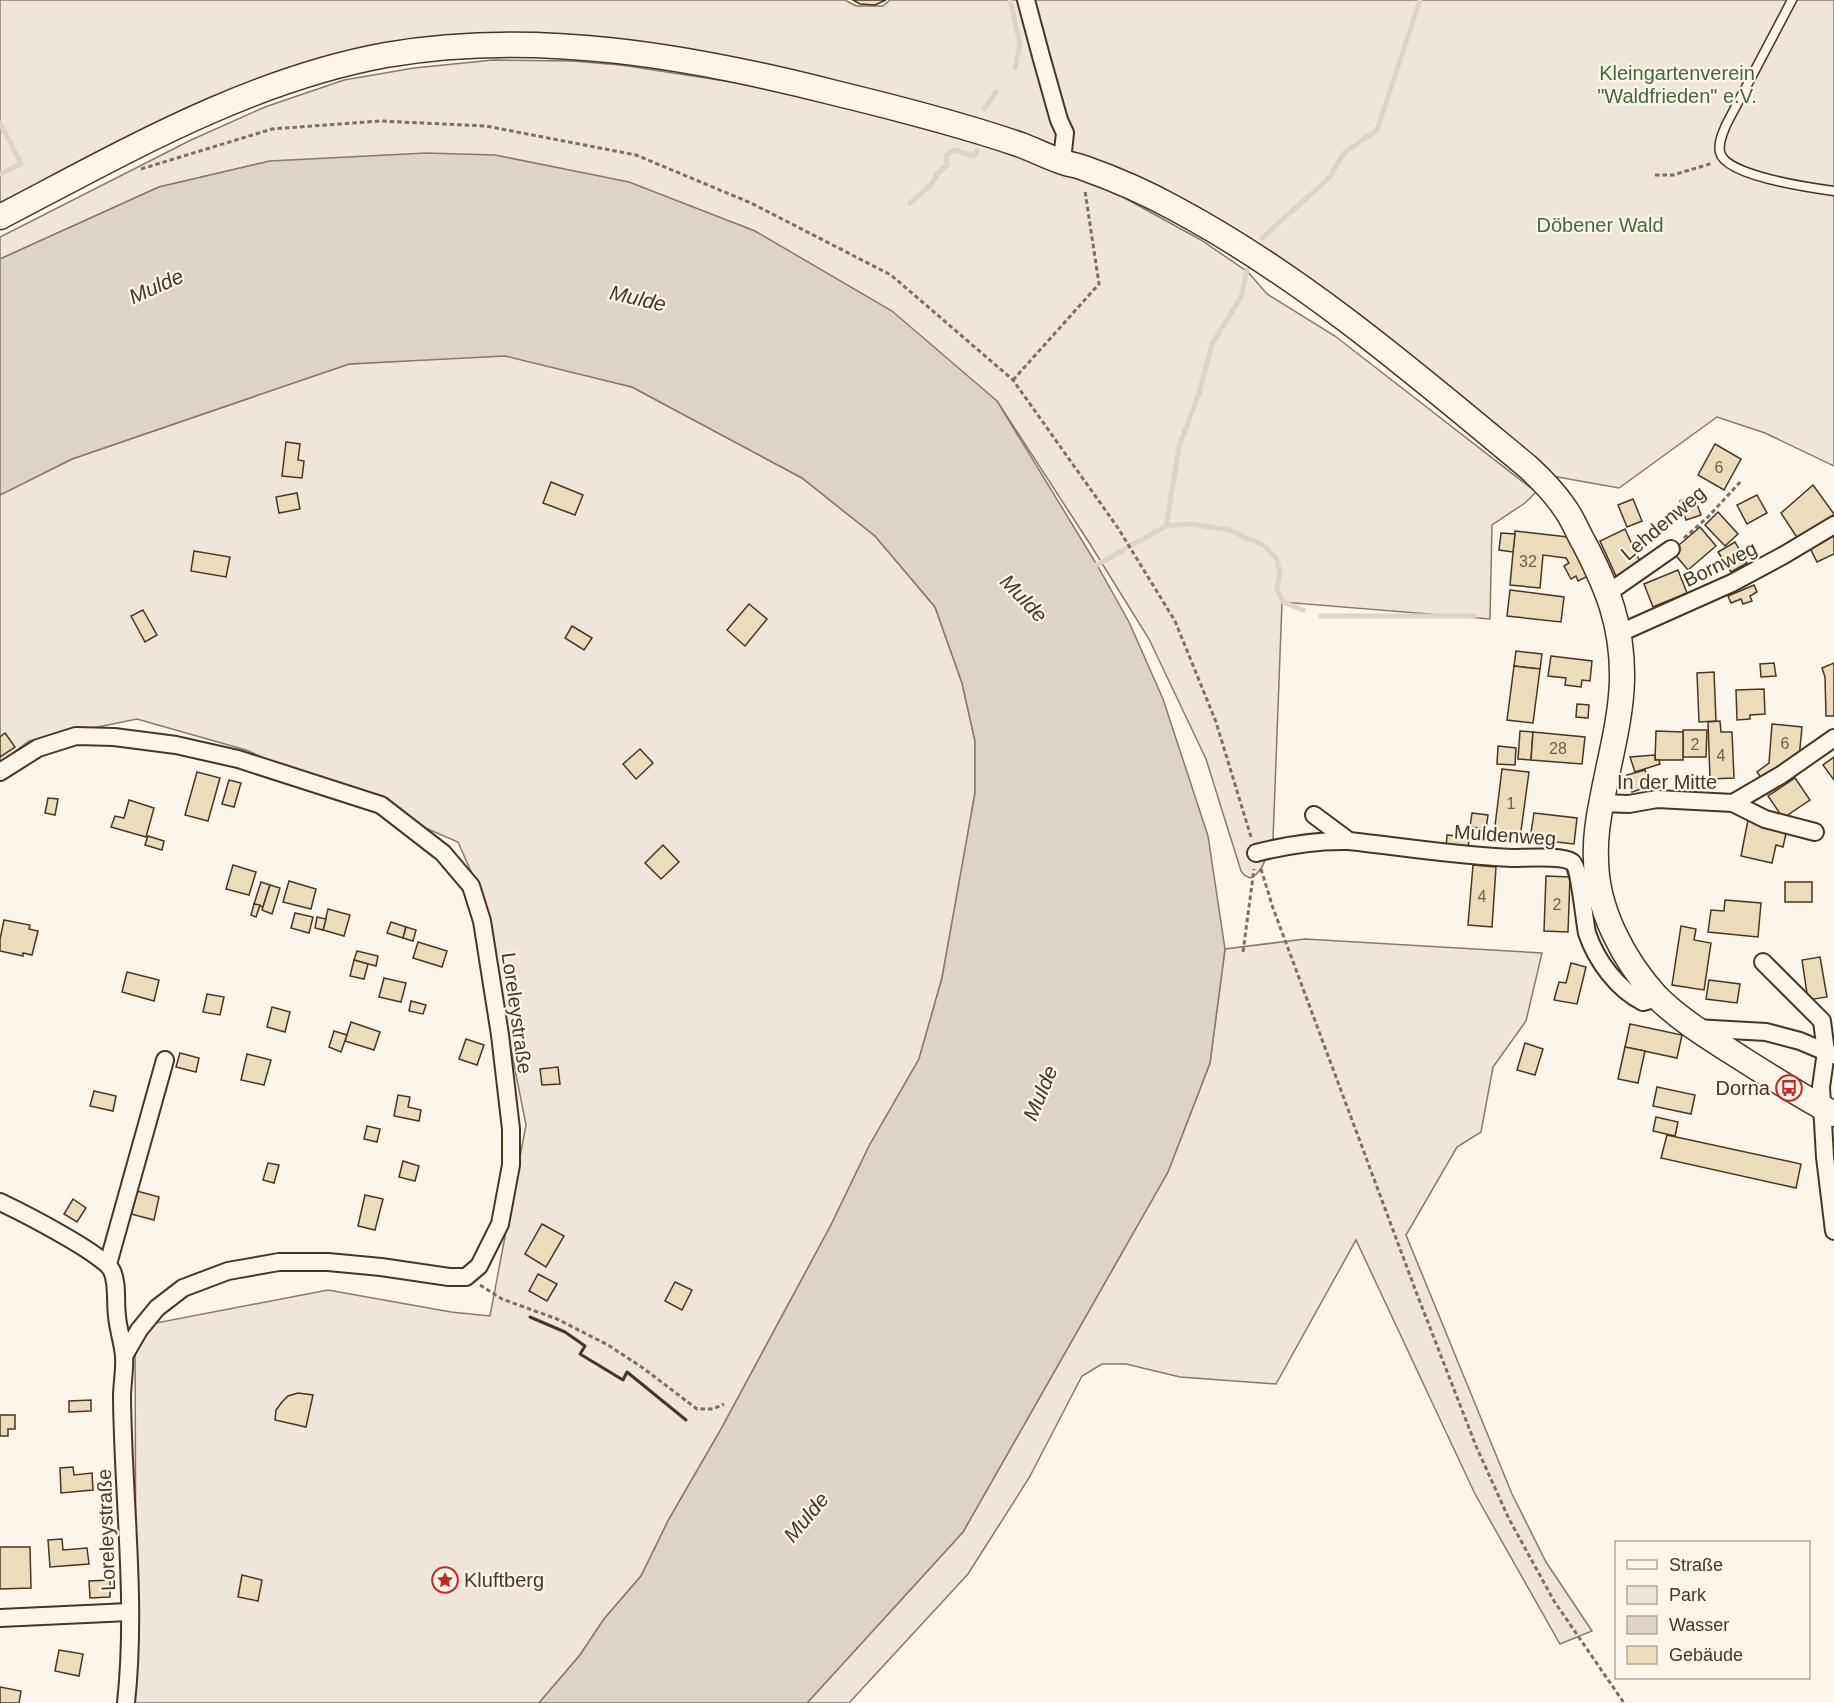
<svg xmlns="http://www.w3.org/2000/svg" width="1834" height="1703" viewBox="0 0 1834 1703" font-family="Arial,sans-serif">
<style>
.green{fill:#ede6d9;stroke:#887966;stroke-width:1.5}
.water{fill:#dcd4c6;stroke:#887966;stroke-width:1.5}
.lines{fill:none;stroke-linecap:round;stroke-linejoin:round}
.stream{stroke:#dcd4c6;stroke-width:5}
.building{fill:#ecdcbc;stroke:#4a3520;stroke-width:1.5}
.lane-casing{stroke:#4a3520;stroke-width:11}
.street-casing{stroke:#4a3520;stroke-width:20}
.secondary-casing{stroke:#4a3520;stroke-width:27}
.path{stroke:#7f6f5c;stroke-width:3;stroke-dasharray:4.5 3;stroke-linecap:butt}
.lane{stroke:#fbf6e9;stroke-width:8}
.street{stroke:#fbf6e9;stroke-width:16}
.secondary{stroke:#fbf6e9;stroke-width:24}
.wall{stroke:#4a3520;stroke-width:3}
.labels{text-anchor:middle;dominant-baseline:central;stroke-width:4.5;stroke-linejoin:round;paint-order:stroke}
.number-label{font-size:16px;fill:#725f47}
.park-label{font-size:20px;fill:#436837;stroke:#fbf6e9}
.street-label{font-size:20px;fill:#4a3520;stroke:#fbf6e9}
.poi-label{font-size:20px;fill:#4a3520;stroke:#fbf6e9;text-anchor:end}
.water-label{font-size:21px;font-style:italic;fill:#4a3520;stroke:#fbf6e9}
</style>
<rect width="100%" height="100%" fill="#fbf6e9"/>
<g class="green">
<polygon points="0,0 845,0 856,6 883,6 890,0 1834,0 1834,466 1765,433 1717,417 1619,488 1552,476 1229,229 795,74 384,44 0,205"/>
<path d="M493,60l79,1 49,4 137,21 82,20 162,44 63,21 56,25 80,44 47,32 19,22 68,42 201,156 -11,11 -33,22 -2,94 -208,-17 -9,238c-6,12 -9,33 -23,38l-6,-3 -3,-4 -35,-112 -57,-120 -59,-95 -93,-143 -727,-240 -111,26 -159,72v-22l191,-97 74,-33 79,-27 70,-12z"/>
<polygon points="505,355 632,387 802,478 875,536 935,607 962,683 975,741 975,793 960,879 942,978 919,1059 869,1146 831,1225 720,1431 669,1519 641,1576 604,1619 580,1655 539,1703 121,1703 136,1634 135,1327 328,1290 451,1312 490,1316 526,1125 480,892 458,842 246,750 137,719 29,741 0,763 0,495 72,459 349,364"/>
<polygon points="1305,939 1542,953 1526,1021 1493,1067 1481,1132 1457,1147 1406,1235 1512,1494 1546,1562 1592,1631 1560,1644 1475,1494 1356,1240 1276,1384 1180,1377 1126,1364 1102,1364 1082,1376 1029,1478 968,1574 849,1703 807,1703 963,1532 1168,1172 1210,1063 1225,949"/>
</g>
<polygon class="water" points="426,153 495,155 629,182 755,231 892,311 997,401 1097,565 1129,622 1163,699 1208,836 1225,949 1210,1063 1168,1172 963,1532 807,1703 539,1703 580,1655 604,1619 641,1576 669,1519 720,1431 831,1225 869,1146 919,1059 942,978 975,793 975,741 962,683 935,607 875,536 802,478 632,387 505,356 349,364 72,459 0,495 0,259 159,187 270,161"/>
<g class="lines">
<g class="stream">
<polyline points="1010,0 1020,44 1015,68"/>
<polyline points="985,108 996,92"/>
<polyline points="0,123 21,164 0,174"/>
<polyline points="910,203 932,184 937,174 947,165 946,156 954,150 974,156 977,151"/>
<polyline points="1262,238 1329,178 1344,153 1377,130 1420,0"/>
<polyline points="1166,526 1191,524 1229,530 1265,546 1277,559 1280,574 1277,589 1283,602 1303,610"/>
<polyline points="1093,567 1166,526 1179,447 1199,393 1212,344 1241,297 1247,270"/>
<polyline points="1321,616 1475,616"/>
</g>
</g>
<g class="building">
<polygon points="853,0 886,0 875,5 860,4"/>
<polygon points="286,442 300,444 298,460 304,461 302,478 282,476"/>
<polygon points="1715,444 1741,459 1724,490 1698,475"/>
<polygon points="551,482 583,495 575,515 543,503"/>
<polygon points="1813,485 1834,514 1816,530 1798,539 1781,513"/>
<polygon points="297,493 300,509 279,513 276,497"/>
<polygon points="1757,495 1767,513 1747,524 1737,505"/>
<polygon points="1694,496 1701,515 1686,520 1680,501"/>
<polygon points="1633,499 1642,521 1627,527 1618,505"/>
<polygon points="1718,512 1738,534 1725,546 1705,525"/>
<polygon points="1700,527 1716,546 1688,570 1672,551"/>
<polygon points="1625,529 1641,564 1616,576 1600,541"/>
<polygon points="1515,531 1568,537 1588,576 1578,581 1576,576 1571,579 1564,566 1569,563 1566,558 1543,555 1540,588 1510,585"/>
<polygon points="1501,533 1515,534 1513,552 1499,550"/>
<polygon points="1834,536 1834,554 1817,562 1810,548"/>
<polygon points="1735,542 1747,563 1731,572 1718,552"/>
<polygon points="194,551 230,557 226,577 191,571"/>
<polygon points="1678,570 1687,593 1653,607 1644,584"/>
<polygon points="1754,585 1757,592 1750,596 1752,601 1743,604 1741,599 1731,603 1728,596"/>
<polygon points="1510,590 1564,597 1561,622 1507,616"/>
<polygon points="749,604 767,619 745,646 727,630"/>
<polygon points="143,610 157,635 145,642 131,616"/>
<polygon points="572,626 592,638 584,650 565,638"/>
<polygon points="1516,651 1542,654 1540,669 1514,666"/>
<polygon points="1551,656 1592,661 1590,681 1582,680 1581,687 1565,685 1566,678 1548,676"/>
<polygon points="1774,663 1776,676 1761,677 1760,664"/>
<polygon points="1834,663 1834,716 1826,716 1825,677 1822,668"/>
<polygon points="1514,666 1540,669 1533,723 1507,720"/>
<polygon points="1714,672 1716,721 1699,722 1697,673"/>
<polygon points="1764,689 1765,714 1750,715 1750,719 1737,720 1736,690"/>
<polygon points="1577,704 1589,705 1588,718 1576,717"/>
<polygon points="1720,721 1721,732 1732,732 1734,778 1710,779 1708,722"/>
<polygon points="1772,724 1802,727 1799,758 1764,782 1757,772 1769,763"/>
<polygon points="1683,730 1707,730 1706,757 1683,757"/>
<polygon points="1520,731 1533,732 1531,760 1518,759"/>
<polygon points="1656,731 1683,732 1683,760 1655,760"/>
<polygon points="1533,732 1585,737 1582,764 1531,760"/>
<polygon points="5,733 15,747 0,757 0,737"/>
<polygon points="1498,746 1516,748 1515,765 1497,764"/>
<polygon points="640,749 653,763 636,779 623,764"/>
<polygon points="1655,755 1655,760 1659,760 1660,764 1635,772 1630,757"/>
<polygon points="1834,757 1834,780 1823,765"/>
<polygon points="1502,769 1529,772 1520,838 1494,834"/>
<polygon points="1645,770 1650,786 1632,792 1627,775"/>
<polygon points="197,772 220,778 208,821 185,815"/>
<polygon points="1795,778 1810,800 1783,818 1768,796"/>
<polygon points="229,780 241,783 234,807 222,804"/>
<polygon points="48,798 58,799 55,815 45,813"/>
<polygon points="129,800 154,808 146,837 111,827 115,816 124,818"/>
<polygon points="1472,813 1488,815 1486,829 1470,827"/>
<polygon points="1534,813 1577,818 1574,844 1530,839"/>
<polygon points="1748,820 1787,829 1783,847 1776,845 1772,863 1741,856"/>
<polygon points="1447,835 1469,837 1468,850 1446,848"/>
<polygon points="148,836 164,841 162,850 145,845"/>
<polygon points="663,845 679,862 661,879 645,863"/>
<polygon points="233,865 256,872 249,895 226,889"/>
<polygon points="1473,865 1496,867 1492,927 1468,925"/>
<polygon points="1546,876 1570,877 1568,932 1544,931"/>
<polygon points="289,881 316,889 311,909 283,902"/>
<polygon points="261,882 270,885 263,907 254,904"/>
<rect x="1785" y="882" width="27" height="20"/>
<polygon points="270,885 280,888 272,914 262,910"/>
<polygon points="1725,900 1761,903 1758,937 1708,932 1711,910 1724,911"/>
<polygon points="254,904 260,905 256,917 251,915"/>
<polygon points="328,909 350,915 344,936 323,930"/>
<polygon points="295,913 313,917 309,933 291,928"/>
<polygon points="317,917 326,919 323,930 315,928"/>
<polygon points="4,920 30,925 29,929 38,931 32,955 23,953 23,956 0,951 0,939"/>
<polygon points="391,922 406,927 403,938 387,933"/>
<polygon points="1681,926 1696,929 1694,940 1711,943 1704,990 1672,985"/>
<polygon points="406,927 416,930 413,941 403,938"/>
<polygon points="418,942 447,951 442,967 413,958"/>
<polygon points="357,951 378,956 376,966 354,960"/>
<polygon points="1820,957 1827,997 1808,1000 1802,960"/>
<polygon points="354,960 368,964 364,979 350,976"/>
<polygon points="1571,963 1586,967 1577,1004 1554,1000 1559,982 1566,983"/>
<polygon points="127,972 159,980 154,1001 122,992"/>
<polygon points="384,978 406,983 401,1002 379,997"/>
<polygon points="1709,980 1740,984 1737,1003 1706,999"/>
<polygon points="207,994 224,997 220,1015 203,1012"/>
<polygon points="411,1001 426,1005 423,1014 409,1011"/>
<polygon points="272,1007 290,1012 285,1032 267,1027"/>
<polygon points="351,1022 380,1032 374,1050 345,1041"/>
<polygon points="1630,1024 1682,1035 1677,1058 1625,1047"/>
<polygon points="334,1031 347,1035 341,1052 329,1047"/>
<polygon points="466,1039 484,1045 477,1065 459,1059"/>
<polygon points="1525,1043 1543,1049 1535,1075 1517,1070"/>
<polygon points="1625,1047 1645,1051 1638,1083 1618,1079"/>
<polygon points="180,1053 199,1058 196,1072 176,1067"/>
<polygon points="247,1054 271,1060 264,1085 241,1080"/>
<polygon points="558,1067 560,1084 542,1085 540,1069"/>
<polygon points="1657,1087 1695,1095 1691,1114 1653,1106"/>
<polygon points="94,1091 116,1096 113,1111 90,1106"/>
<polygon points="398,1095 410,1097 408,1107 421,1110 419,1121 394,1116"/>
<polygon points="1656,1117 1678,1122 1675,1136 1653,1131"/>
<polygon points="367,1126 380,1129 377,1142 364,1139"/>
<polygon points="1667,1135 1801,1164 1796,1188 1661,1158"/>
<polygon points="403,1161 419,1166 415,1181 399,1177"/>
<polygon points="268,1163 279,1165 274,1183 263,1180"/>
<polygon points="137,1191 159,1197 154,1220 131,1214"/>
<polygon points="365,1195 383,1199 375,1230 358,1226"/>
<polygon points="73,1199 86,1208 77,1222 64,1214"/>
<polygon points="542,1224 564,1236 546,1267 525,1254"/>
<polygon points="538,1274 557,1284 547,1301 529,1291"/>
<polygon points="675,1282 692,1290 682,1310 665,1301"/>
<polygon points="298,1393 313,1395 306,1427 275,1420 276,1410 282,1402 288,1396"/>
<polygon points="91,1400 91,1411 69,1412 69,1401"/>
<polygon points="0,1415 15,1415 15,1429 8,1429 8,1436 0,1436"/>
<polygon points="73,1467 74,1475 92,1473 93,1490 61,1493 60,1468"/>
<polygon points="62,1539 63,1550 87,1548 89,1564 50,1567 48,1540"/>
<polygon points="0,1547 30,1547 31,1588 0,1589"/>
<polygon points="242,1575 262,1580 258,1601 238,1597"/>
<polygon points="110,1580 110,1597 90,1598 89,1581"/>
<polygon points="59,1650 83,1654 79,1676 55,1671"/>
<polygon points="0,1687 21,1691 19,1703 0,1703"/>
</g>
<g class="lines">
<g class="lane-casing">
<path id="lane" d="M1792,0l-66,125c-3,8 -8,17 -6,27 4,24 92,36 114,39"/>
</g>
<g class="street-casing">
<g id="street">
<polyline points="1026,0 1041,56 1059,120 1065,133 1063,151 1064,163"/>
<polyline points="1608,593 1671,549"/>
<polyline points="1620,633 1732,583 1784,555 1834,525"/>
<polyline points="0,772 38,748 76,736 114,737 176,745 238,759 381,805 443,853 471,886 482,921 500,1035 511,1129 511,1165 500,1224 479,1266 466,1277 449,1277 381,1267 328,1262 279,1262 228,1271 183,1288 157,1308 139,1330 124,1356"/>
<polyline points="1601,803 1629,804 1657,799 1733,803 1781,775 1834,738"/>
<polyline points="1733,803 1765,819 1815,832"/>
<polyline points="1314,815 1349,841"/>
<path d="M1256,853c31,-8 61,-13 93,-12 55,6 109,15 164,17 13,0 49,-3 59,4 8,5 12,57 15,71 9,27 30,56 56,69l15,-4"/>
<polyline points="1763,962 1822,1021 1826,1052 1821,1087 1825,1157 1834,1231"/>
<polyline points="1695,1028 1766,1032 1800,1041 1833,1055"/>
<path d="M0,1202c19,9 106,53 112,69 6,13 3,30 5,45 1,13 6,27 7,40 1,14 -2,28 -2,41 1,102 15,204 4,306"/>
<polyline points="108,1264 165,1060"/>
<polyline points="0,1618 129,1612"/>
</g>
</g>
<g class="secondary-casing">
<path id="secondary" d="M0,217c123,-64 248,-137 386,-162 149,-26 304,1 449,38 62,15 125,31 186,52 13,5 25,11 39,16 7,3 16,4 24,7 31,11 63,25 92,41 127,68 241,166 352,258 13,12 26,25 36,40 8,10 13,24 20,36 24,46 39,83 38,137 -1,40 -13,81 -20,120 -4,19 -7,40 -6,59 0,50 28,102 61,138 21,21 48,38 73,54 34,22 68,43 104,63"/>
</g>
<g class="path">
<polyline points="141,169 272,129 380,121 486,126 636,155 751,203 891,275 1013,380 1118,528 1175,621 1216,722 1251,837"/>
<polyline points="1655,175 1673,175 1713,163"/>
<polyline points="1013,380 1099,284 1085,191"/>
<polyline points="1684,538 1708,517 1742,480"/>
<polyline points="1261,869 1273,908 1415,1289 1476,1446 1509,1519 1554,1601 1624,1703"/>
<polyline points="1243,952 1254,869"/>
<polyline points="480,1285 502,1299 557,1319 608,1345 643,1368 697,1409 713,1409 724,1404"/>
</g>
<use href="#lane" class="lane"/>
<use href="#street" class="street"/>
<use href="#secondary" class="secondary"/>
<polyline class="wall" points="530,1317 565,1332 585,1346 580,1354 623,1380 627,1372 686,1420"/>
</g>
<defs>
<g id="bus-ring" transform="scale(1.35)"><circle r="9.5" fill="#fbf6e9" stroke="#c62828" stroke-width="1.5"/><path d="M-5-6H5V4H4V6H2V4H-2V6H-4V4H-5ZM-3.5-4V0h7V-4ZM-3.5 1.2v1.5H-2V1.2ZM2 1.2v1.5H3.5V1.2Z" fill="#c62828"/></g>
<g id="sight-ring" transform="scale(1.35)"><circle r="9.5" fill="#fbf6e9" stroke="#c62828" stroke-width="1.5"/><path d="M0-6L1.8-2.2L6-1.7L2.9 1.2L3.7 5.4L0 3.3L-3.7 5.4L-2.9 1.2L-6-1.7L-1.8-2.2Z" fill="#c62828"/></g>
</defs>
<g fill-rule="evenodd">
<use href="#bus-ring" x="1789" y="1088"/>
<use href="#sight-ring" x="445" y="1580"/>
</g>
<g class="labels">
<g class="number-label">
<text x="1719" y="467">6</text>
<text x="1528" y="561">32</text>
<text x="1785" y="743">6</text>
<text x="1695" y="744">2</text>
<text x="1558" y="748">28</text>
<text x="1721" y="755">4</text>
<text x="1511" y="803">1</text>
<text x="1482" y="896">4</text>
<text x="1557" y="904">2</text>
</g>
<g class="park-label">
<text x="1677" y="73">Kleingartenverein<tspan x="1677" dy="23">"Waldfrieden" e.V.</tspan></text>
<text x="1600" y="225">Döbener Wald</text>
</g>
<g class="street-label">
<text transform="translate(1663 523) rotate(-40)">Lehdenweg</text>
<text transform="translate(1720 564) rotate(-26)">Bornweg</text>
<text x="1667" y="782">In der Mitte</text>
<text transform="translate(1505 835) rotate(4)">Muldenweg</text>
<text transform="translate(517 1013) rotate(82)">Loreleystraße</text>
<text transform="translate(106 1530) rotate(-92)">Loreleystraße</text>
</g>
<g class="poi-label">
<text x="1770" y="1088">Dorna</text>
<text x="464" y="1580" text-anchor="start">Kluftberg</text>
</g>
<g class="water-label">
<text transform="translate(156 286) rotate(-24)">Mulde</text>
<text transform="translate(638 298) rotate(13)">Mulde</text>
<text transform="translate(1024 598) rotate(46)">Mulde</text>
<text transform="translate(1040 1093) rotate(-67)">Mulde</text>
<text transform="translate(806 1517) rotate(-50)">Mulde</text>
</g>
</g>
<rect x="1615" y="1541" width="195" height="138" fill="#fbf6e9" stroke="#b4a999" stroke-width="1.5"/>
<rect x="1627" y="1560" width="30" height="9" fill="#fbf6e9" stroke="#b4a999" stroke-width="1.5"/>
<text x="1669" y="1571" font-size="18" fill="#4a3520">Straße</text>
<rect x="1627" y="1586" width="30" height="18" fill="#ede6d9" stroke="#b4a999" stroke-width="1.5"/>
<text x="1669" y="1601" font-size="18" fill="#4a3520">Park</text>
<rect x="1627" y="1616" width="30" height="18" fill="#dcd4c6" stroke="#b4a999" stroke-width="1.5"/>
<text x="1669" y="1631" font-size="18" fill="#4a3520">Wasser</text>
<rect x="1627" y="1646" width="30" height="18" fill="#ecdcbc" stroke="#b4a999" stroke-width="1.5"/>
<text x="1669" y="1661" font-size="18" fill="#4a3520">Gebäude</text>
</svg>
